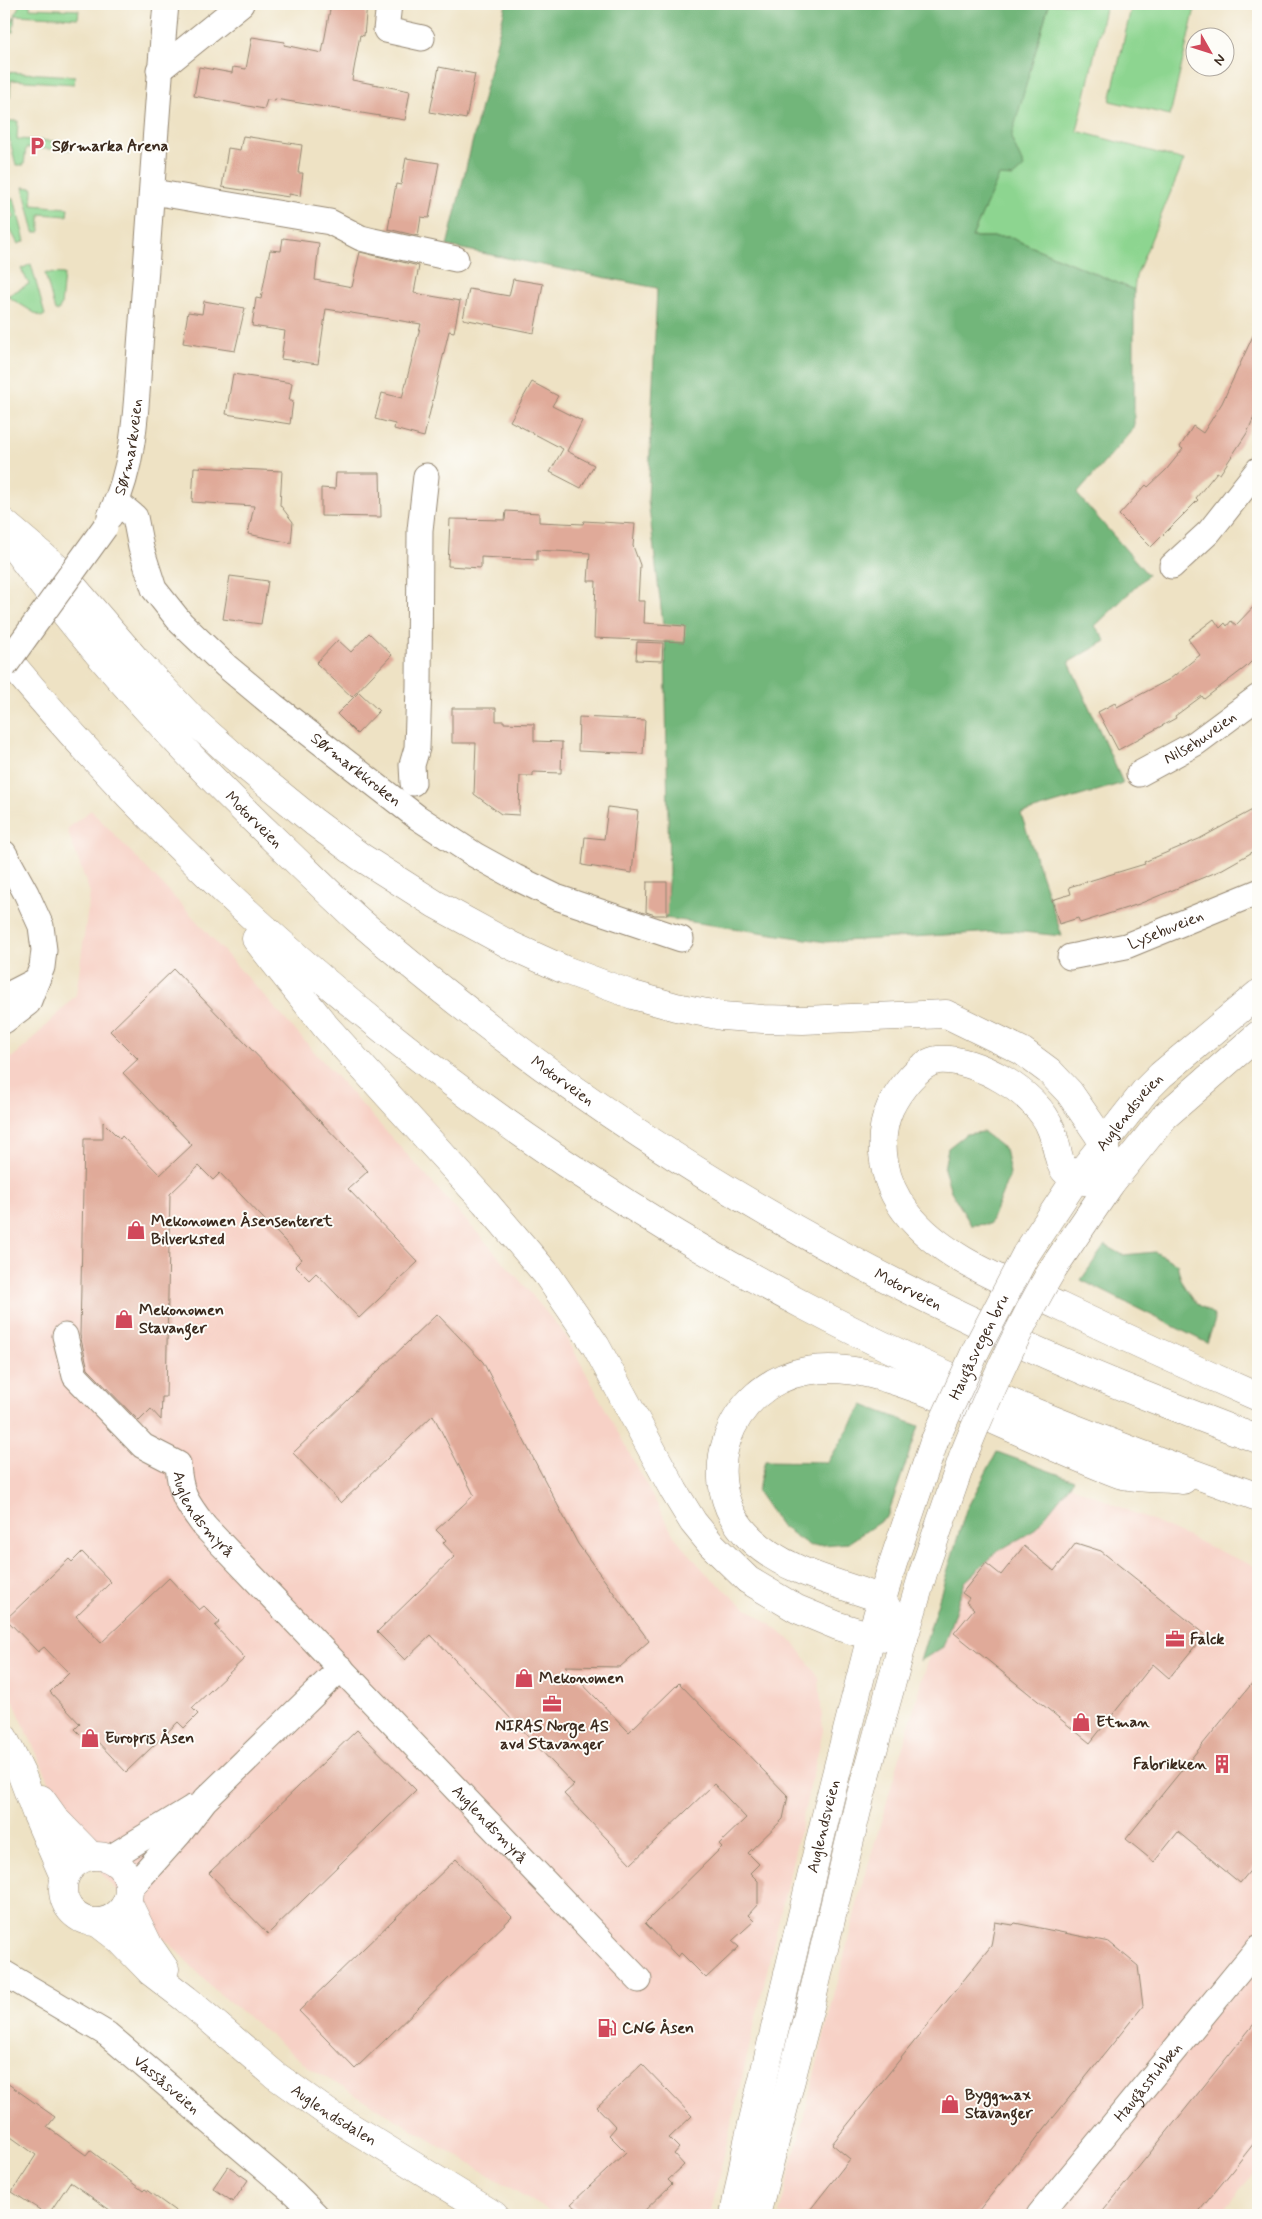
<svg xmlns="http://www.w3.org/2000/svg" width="1262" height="2219" viewBox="0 0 1262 2219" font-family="Mynerve,sans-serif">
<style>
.built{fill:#f7d1c6}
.green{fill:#8dd590;stroke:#648057}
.forest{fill:#72b67a;stroke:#56704c}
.building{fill:#e0aa99}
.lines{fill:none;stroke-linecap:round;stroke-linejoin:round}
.minor-casing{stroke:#948671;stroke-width:27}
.secondary-casing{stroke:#948671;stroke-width:29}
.motorway-casing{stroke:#948671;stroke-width:29}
.minor{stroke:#fff;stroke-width:25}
.secondary{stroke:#fff;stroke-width:28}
.motorway{stroke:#fff;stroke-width:28}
.minor-bridge-casing{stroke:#948671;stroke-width:27;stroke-linecap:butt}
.secondary-bridge-casing{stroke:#948671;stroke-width:29;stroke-linecap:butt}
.minor-bridge{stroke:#fff;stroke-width:25}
.secondary-bridge{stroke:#fff;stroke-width:28}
.labels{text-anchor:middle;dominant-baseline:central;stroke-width:4;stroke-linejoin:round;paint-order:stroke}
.poi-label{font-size:16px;font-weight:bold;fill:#3b2a1e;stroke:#fdfcf7;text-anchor:start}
.street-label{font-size:16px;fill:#3b2a1e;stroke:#fdfcf7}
</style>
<rect width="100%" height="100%" fill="#fdfcf7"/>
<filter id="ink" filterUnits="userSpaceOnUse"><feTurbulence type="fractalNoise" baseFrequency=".02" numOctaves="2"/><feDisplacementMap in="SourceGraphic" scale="10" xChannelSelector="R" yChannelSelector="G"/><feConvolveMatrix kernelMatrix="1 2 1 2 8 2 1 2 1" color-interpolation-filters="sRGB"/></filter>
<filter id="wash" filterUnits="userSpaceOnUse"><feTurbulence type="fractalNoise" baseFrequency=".0096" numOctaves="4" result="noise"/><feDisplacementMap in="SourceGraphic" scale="20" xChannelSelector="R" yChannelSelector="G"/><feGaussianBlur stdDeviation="1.12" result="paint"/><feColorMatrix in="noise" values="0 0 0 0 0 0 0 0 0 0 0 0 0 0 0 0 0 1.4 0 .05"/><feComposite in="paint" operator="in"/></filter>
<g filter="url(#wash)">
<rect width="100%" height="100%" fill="#eee2c4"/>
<g class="built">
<polygon points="91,810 192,916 517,1277 566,1336 674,1536 705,1572 737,1601 793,1641 819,1678 823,1731 710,2215 556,2215 310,2068 214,1989 104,1877 61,1808 11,1696 4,1674 4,1064 26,1046 76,995 90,893 67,829"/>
<polygon points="1043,1473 1258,1568 1258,2168 1220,2215 779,2215 860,1893 940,1620 1011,1487"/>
</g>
<g class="green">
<polygon points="20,4 30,4 30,8 79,10 78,18 15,15 13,32 7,32"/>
<polygon points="1049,4 1106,4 1077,131 1184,160 1136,276 1134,290 1009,237 972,237 999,175"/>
<polygon points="1132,4 1196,4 1170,115 1110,101"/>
<polygon points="4,72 75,76 74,84 11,80 10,97 4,97"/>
<polygon points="5,121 18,121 17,139 71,142 71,150 26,148 24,165 16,165"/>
<polygon points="23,187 33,188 32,205 68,208 67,216 40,214 40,232 34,232"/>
<polygon points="14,198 25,241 18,244 10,229 4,232 4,223 15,217 6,202"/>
<polygon points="31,264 45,315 41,317 7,296 29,284 21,269"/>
<polygon points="45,273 64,274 61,306 58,311 55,311"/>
</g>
<g class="forest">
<polygon points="506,4 1049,4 1011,138 1024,167 1013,177 999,176 972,237 1009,237 1134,290 1134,428 1077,494 1148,575 1095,626 1106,641 1069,662 1123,783 1021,814 1062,936 1013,931 826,942 665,918 669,873 665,641 648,500 657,288 447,246"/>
<polygon points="983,1132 1005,1149 1010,1173 990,1224 971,1225 951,1191 944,1169 948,1148 966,1134"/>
<polygon points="1105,1245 1123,1255 1155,1252 1177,1264 1181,1280 1196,1303 1213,1314 1215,1320 1207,1343 1081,1280"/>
<polygon points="863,1405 919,1426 887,1517 848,1543 810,1546 781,1526 757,1491 765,1461 828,1462"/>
<polygon points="997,1452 1074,1480 1033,1531 998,1551 965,1582 943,1647 920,1661 966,1510"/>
</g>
<g id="blocks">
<g class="building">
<polygon points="331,4 367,4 364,36 360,35 352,80 410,91 405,120 275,99 275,101 267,100 264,109 194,96 199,67 232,73 233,67 246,69 252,37 285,42 284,45 322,53"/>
<polygon points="439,67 475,74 466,119 430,112"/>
<polygon points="243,136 302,145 298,173 303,173 300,196 289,194 289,197 222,187 228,148 240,150"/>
<polygon points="406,158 439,163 429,218 421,217 418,236 388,229 396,184 401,185"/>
<polygon points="283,238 319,243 315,280 352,287 360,252 419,266 414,293 460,301 454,332 449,331 424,437 394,429 395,424 375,419 382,393 402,398 421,324 326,309 318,364 281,359 285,331 252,326 256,298 261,299 270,250 281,251"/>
<polygon points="513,279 543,284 534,333 463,319 469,289 509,296"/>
<polygon points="204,301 245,308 235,351 183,343 188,312 202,314"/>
<polygon points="1258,325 1258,408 1247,433 1220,474 1217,472 1196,498 1198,500 1151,547 1119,515 1146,485 1148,487 1166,470 1183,449 1180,447 1193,426 1203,433 1222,403"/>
<polygon points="233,374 292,383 289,401 293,401 290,424 226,414"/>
<polygon points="532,382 558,396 552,406 582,421 567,451 594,465 581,488 550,472 563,449 510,421"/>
<polygon points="194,467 282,471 280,505 293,522 291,543 248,534 254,506 192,502"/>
<polygon points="336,473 380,473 381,517 321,516 321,488 335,489"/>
<polygon points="506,511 539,513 539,522 583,524 584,521 635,524 633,546 640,565 638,601 645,601 644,623 685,626 684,642 594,638 596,581 588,581 590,553 537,550 537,560 481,557 481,568 448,566 450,519 505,520"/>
<polygon points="230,576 268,581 261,624 223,619"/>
<polygon points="1258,602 1258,655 1246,667 1204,699 1202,696 1175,716 1176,718 1118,750 1098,712 1115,703 1117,707 1170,679 1200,655 1188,639 1214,619 1220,628 1225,623 1227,626 1231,621 1236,625"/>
<polygon points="369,633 392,655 352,697 316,663 338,640 351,652"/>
<polygon points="637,642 663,643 662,661 636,660"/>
<polygon points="359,692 379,711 357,734 337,714"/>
<polygon points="452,708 496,708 496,721 504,721 504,723 534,724 534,741 562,742 561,773 533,772 533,776 520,776 519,815 501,814 474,794 476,743 452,743"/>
<polygon points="579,717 645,720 643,754 578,751"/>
<polygon points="608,807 638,811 632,873 582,865 585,837 604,839"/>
<polygon points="1258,807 1258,849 1219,871 1139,904 1080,923 1078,918 1059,924 1052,900 1071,894 1069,887 1145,864 1144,862 1199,839"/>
<polygon points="647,882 667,882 667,915 655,915 646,912"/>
<polygon points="174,969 368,1171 348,1189 418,1262 359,1318 316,1273 309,1280 295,1266 302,1259 220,1173 213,1180 199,1166 170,1194 166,1397 162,1397 161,1420 151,1409 139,1421 88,1369 80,1335 84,1139 103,1139 103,1122 120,1139 122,1136 160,1175 192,1145 123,1073 138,1059 110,1031"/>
<polygon points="437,1314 483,1362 578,1544 649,1641 620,1667 565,1666 629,1732 679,1683 788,1796 783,1819 748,1853 759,1864 750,1873 758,1881 758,1904 748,1915 754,1921 732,1941 739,1947 706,1978 681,1953 678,1957 645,1923 722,1847 719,1844 746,1818 714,1784 631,1864 564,1794 574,1785 431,1635 405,1660 377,1632 455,1556 443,1543 446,1540 436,1530 474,1495 433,1415 341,1503 293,1453"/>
<polygon points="1076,1543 1101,1551 1205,1634 1169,1678 1153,1664 1090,1743 954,1633 974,1609 966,1602 969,1598 962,1593 986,1563 1001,1575 1024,1546 1054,1571"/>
<polygon points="82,1552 111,1582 76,1616 101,1643 169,1578 199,1610 204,1606 220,1622 215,1626 245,1658 192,1708 198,1714 184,1728 178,1722 126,1772 96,1740 91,1745 75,1729 80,1724 50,1692 69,1673 44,1647 38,1652 6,1619 69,1559 72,1562"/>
<polygon points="1258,1676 1258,1861 1240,1883 1178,1832 1154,1862 1126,1839"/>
<polygon points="357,1730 416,1790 268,1934 209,1873"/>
<polygon points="456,1859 512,1917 355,2069 299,2011"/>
<polygon points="995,1922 1013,1925 1015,1923 1109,1942 1138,1966 1143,2006 975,2215 806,2215 850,2159 832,2144 991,1946"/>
<polygon points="1258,2019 1258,2138 1228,2176 1196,2215 1100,2215"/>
<polygon points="642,2064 692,2116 669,2138 679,2148 674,2154 684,2165 668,2180 672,2184 640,2215 586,2215 571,2204 626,2152 609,2135 616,2127 597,2107"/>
<polygon points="4,2081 55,2117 47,2127 86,2155 90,2150 143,2191 145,2189 181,2215 117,2215 70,2182 48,2215 12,2192 36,2155 4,2132"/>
<polygon points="228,2166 248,2180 233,2202 213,2188"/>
</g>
</g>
</g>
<g filter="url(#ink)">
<use href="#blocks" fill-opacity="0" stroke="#948671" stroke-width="1"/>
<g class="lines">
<g class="minor-casing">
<g id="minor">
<polyline points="389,4 386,30 422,38"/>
<polyline points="159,70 241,4"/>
<polyline points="153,192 330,222 361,238 373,241 456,259"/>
<path id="s1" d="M117,502l18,15 6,31 13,41 27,34 45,43 48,40 143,111 58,38 40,22 41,20 125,42"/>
<path id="s2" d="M110,516c28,-56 26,-122 31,-183 9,-109 15,-219 25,-329"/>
<polyline points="1172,566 1209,532 1258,470"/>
<path id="s3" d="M1139,774l57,-31 62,-46"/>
<polyline points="413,783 412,765 417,748 419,686 420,530 426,476"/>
<polyline points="4,853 26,893 41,926 44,950 42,967 28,1003 4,1021"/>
<path id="s4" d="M1070,957l56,-11 132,-54"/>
<polyline points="4,997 37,980"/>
<path id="s5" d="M65,1336l10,40 68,70 35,18c2,31 9,39 27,63l434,453"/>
<polyline points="110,1858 192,1808"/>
<polyline points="129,1890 179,1834 205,1800 341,1668"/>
<path id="s6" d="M4,1973l103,61 187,159 22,22"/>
<path id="s7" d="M1039,2215l219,-267"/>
</g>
</g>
<g class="secondary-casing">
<g id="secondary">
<path id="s8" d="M1026,1254l49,-74 70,-89 16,-16 97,-81"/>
<polyline points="1054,1267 1111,1183 1165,1116 1258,1035"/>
<polyline points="4,1738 21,1773 36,1813 64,1877"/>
<polyline points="41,1799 56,1820 91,1856"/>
<circle cx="96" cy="1889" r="33"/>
<polyline points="127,1901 149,1946 165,1969"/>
<path id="s9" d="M98,1923l21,16 32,33 35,27 89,76 53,38 166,102"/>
<path id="s10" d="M734,2215l14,-74 83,-347 40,-158 22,-73 41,-121"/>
<polyline points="756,2215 811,2003 860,1798 904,1638 924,1570 964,1454"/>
</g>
</g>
<g class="motorway-casing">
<g id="motorway">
<path d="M4,523l53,45 79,92 57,60 45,40 76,62 47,35 74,47 77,42 53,24 68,25 43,12 46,9 41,3 40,1 143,-6 76,37 27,20 20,21 35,51 7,40c-16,-1 -35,1 -46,-12 -7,-8 -9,-31 -14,-42 -13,-36 -76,-72 -113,-69 -19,2 -40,32 -48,48 -15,33 -6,76 16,104 37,48 102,70 155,95 65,31 131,61 197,90"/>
<path id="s11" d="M13,546c80,109 173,210 271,303 24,23 48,47 73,70 239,208 504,366 799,481 34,13 68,27 102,39"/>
<path d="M4,655c223,269 491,488 801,651 145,77 299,136 453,191"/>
<polyline points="256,939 326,1027 485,1202 548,1276 596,1346 674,1491 693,1522 711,1544 748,1580 797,1609 838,1626 871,1636 904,1638"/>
<path d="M904,1638l-22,-39c-43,-16 -97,-27 -131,-60 -59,-56 -23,-154 55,-168 46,-8 91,10 133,26 61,24 119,54 180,77 15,5 47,4 64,6"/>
</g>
</g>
<use href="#minor" class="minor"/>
<use href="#secondary" class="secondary"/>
<use href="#motorway" class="motorway"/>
<g class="minor-bridge-casing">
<polyline id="minor-bridge" points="4,667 105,527"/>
</g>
<g class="secondary-bridge-casing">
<g id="secondary-bridge">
<path id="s12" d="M934,1442l43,-94 49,-94"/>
<path d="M964,1454c26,-64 54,-127 90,-187"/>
</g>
</g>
<use href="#minor-bridge" class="minor-bridge"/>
<use href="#secondary-bridge" class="secondary-bridge"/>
</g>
</g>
<defs>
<g id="parking-bare" transform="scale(1.5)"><path d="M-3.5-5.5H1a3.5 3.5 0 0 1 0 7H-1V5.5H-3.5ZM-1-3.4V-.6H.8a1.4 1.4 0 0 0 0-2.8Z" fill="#d1495b" stroke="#fdfcf7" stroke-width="2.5" paint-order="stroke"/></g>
<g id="shop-bare" transform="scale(1.5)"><path d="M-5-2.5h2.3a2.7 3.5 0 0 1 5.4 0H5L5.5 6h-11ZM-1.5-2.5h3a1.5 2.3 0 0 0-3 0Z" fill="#d1495b" stroke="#fdfcf7" stroke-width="2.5" paint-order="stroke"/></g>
<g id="office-bare" transform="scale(1.5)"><path d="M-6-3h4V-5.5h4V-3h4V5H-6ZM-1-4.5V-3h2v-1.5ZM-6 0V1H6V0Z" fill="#d1495b" stroke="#fdfcf7" stroke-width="2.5" paint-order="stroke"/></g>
<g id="building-bare" transform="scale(1.5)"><path d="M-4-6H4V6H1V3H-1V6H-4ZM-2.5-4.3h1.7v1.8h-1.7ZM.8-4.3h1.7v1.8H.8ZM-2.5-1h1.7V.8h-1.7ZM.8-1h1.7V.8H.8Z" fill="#d1495b" stroke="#fdfcf7" stroke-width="2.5" paint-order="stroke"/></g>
<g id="fuel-bare" transform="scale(1.5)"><path d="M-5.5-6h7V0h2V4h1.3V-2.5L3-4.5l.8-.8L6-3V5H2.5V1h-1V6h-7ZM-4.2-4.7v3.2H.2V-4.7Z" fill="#d1495b" stroke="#fdfcf7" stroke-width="2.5" paint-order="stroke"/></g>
</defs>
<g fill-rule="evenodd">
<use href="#parking-bare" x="37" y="146"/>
<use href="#shop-bare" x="136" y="1230"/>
<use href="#shop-bare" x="124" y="1319"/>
<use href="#office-bare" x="1175" y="1639"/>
<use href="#shop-bare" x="524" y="1678"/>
<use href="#office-bare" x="552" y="1704"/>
<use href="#shop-bare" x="1081" y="1722"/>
<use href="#shop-bare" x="90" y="1738"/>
<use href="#building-bare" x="1222" y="1764"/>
<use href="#fuel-bare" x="607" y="2028"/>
<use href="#shop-bare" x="950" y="2104"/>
</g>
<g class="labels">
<g class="poi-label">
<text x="52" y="146">Sørmarka Arena</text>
<text x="151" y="1221">Mekonomen Åsensenteret<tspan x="151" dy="18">Bilverksted</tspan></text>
<text x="139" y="1310">Mekonomen<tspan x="139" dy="18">Stavanger</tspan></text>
<text x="1190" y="1639">Falck</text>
<text x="539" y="1678">Mekonomen</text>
<text x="1096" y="1722">Etman</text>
<text x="552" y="1726" text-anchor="middle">NIRAS Norge AS<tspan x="552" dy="18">avd Stavanger</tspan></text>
<text x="105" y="1738">Europris Åsen</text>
<text x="1207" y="1764" text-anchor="end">Fabrikken</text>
<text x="622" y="2028">CNG Åsen</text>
<text x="965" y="2095">Byggmax<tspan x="965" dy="18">Stavanger</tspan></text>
</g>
<g class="street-label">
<text stroke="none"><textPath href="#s2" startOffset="72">Sørmarkveien</textPath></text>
<text stroke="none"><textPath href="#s3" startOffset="71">Nilsebuveien</textPath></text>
<text stroke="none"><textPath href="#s1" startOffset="370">Sørmarkkroken</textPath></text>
<text stroke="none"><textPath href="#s11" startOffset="365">Motorveien</textPath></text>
<text stroke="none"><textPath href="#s4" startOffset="100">Lysebuveien</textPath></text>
<text stroke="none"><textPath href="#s11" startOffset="770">Motorveien</textPath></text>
<text stroke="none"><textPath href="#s8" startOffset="176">Auglendsveien</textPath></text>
<text stroke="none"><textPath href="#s11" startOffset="1174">Motorveien</textPath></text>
<text stroke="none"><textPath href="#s12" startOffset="105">Haugåsvegen bru</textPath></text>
<text stroke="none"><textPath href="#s5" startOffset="236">Auglendsmyrå</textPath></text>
<text stroke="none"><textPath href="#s5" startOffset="660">Auglendsmyrå</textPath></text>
<text stroke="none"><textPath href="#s10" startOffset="399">Auglendsveien</textPath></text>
<text stroke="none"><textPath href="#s7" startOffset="172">Haugåsstubben</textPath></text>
<text stroke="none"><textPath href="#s6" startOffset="198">Vassåsveien</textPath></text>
<text stroke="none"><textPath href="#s9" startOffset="305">Auglendsdalen</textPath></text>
</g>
</g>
<rect width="1262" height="2219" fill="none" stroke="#fdfcf7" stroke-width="20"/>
<g transform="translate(1210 52) rotate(129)"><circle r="24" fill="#fdfcf7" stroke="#afa8a0"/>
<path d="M0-4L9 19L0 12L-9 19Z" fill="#d1495b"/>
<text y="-8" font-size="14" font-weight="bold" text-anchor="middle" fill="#3b2a1e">N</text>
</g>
</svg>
